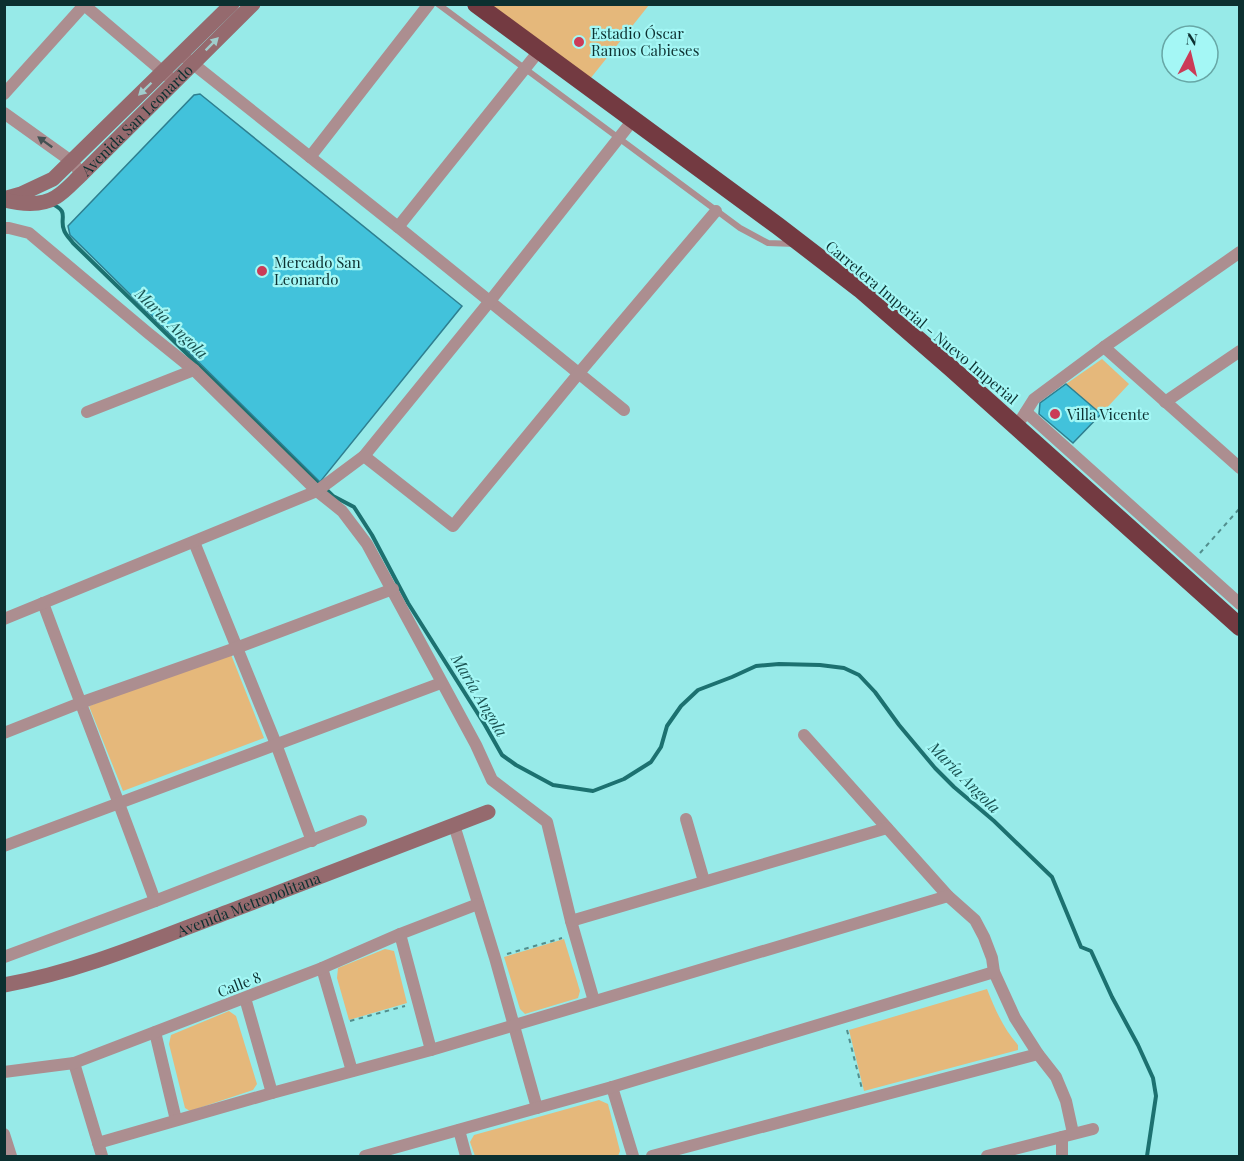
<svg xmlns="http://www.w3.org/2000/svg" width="1244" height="1161" viewBox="0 0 1244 1161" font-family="'Playfair Display',serif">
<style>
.green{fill:#e5b87b}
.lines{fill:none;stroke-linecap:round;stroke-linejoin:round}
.stream{stroke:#1c7170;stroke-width:4}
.building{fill:#42c2db;stroke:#2e7f90;stroke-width:1.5}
.path{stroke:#528e8d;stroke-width:2;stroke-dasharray:4.5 4.5;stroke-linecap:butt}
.lane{stroke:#ac8e90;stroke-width:6}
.street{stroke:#ac8e90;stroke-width:12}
.secondary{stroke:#956a6e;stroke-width:15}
.highway{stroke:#733a41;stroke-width:18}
.oneway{fill:#a0cdcc}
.oneway2{fill:#445152}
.poi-dot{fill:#cb3b57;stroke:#a4f7f5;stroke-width:2}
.labels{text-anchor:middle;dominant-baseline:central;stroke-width:4.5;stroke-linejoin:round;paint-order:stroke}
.poi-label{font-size:15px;fill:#0c3030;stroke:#a4f7f5;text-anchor:start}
.street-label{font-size:15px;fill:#0c3030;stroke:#a4f7f5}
.water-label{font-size:16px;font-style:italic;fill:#1a5251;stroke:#a4f7f5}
</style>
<rect width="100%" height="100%" fill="#97eae8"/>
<g class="green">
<polygon points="488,5 649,5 590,79"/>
<polygon points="1102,359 1129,384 1101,414 1066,384"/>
<polygon points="230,652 264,738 123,791 89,706"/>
<polygon points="564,939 580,991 578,998 525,1014 520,1009 504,957"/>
<polygon points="385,949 394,951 407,1003 349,1020 337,978 338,968"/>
<path d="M987,989c8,20 16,39 31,56v5l-154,41 -15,-61z"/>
<polygon points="229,1011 236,1016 257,1084 253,1090 190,1111 185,1108 169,1044 171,1035"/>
<polygon points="599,1100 608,1104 620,1151 618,1156 475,1156 470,1142 474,1135"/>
</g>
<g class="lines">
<path class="stream" d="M52,204c18,8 7,14 12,26 1,4 6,9 9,13l260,253 21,11 18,28 36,68 77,122 17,30 14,10 37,20 40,6 31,-12 27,-17 10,-15 6,-21 14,-20 17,-16 34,-13 24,-11 23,-2 41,1 24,3 15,7 16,17 24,33 36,43 19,19 40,34 58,56 29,70 10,4 21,46 26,48 15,33 3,18 -9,60"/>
</g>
<g class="building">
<polygon points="200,94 462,306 320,482 70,235 68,226 194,95"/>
<polygon points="1066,384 1101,414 1073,443 1039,414 1040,403"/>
</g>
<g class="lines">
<g class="path">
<polyline points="1200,553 1240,508"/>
<polyline points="507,954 562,938"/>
<polyline points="350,1021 405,1006"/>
<polyline points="847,1030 862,1089"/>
</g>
<polyline class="lane" points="438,4 740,228 768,243 795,244"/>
<g class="street">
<polyline points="83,4 169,77"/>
<polyline points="187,59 398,227 624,410"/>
<polyline points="4,94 85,4"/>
<polyline points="4,113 71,161 82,174"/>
<polyline points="310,157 429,4"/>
<polyline points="398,227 539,51"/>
<polyline points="4,228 9,228 29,233 148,333 194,370 317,491 342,511 367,544 476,745 492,780 547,822 571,921 594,1001"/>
<polyline points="1104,347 1240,468"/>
<polyline points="1165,402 1240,351"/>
<polyline points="87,412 194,370"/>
<polyline points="1026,412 1240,604"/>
<polyline points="1022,418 1034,399 1104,347 1240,252"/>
<polyline points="364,456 453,526 579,373 716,211"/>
<polyline points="194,542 276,744 312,841"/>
<path d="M43,603c37,100 76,198 112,298"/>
<polyline points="4,619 317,491 364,456 490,301 633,120"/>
<polyline points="4,733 80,703 236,648 393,589"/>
<polyline points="804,735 948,896 975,920 984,937 992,958 994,972 1015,1018 1038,1054 1056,1077 1066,1101 1073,1133"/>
<polyline points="686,819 704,881"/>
<polyline points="454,825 495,958 537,1108"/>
<polyline points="4,846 441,683"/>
<polyline points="571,921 887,828"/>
<polyline points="400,934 431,1050"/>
<polyline points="4,957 155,901 361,821"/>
<polyline points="322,968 352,1071"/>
<polyline points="245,998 272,1093"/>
<polyline points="155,1032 176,1120"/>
<polyline points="74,1063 102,1156"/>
<polyline points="4,1072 74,1063 322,968 400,934 478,904"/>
<polyline points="612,1087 633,1156"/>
<polyline points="459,1130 466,1156"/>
<polyline points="4,1134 11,1156"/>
<polyline points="98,1143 272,1093 431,1050 948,896"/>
<polyline points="365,1156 612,1087 994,972"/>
<polyline points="652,1156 1038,1054"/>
<polyline points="987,1156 1093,1129"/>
<polyline points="1062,1156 1062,1137"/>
</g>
<g class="secondary">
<polyline points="7,198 21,194 53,179 232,4"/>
<path id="s1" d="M4,200c17,4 38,6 52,-3 10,-6 18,-16 26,-23l171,-170"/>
<path id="s2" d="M4,985c79,-14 154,-47 229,-75 85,-33 170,-65 255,-98"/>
</g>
<polyline class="highway" points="476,4 778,226 860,289 952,369 1240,627"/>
</g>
<defs><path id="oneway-solid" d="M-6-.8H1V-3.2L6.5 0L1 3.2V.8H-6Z" transform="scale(1.5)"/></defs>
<g class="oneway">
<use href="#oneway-solid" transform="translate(212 44) rotate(-45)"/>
<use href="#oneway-solid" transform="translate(145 89) rotate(136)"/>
</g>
<use class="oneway2" href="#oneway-solid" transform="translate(45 142) rotate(-144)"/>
<g class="poi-dot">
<circle cx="579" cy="42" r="6"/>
<circle cx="262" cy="271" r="6"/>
<circle cx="1055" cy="414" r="6"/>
</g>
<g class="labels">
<g class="poi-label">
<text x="591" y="33">Estadio Óscar<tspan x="591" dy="17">Ramos Cabieses</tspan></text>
<text x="274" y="262">Mercado San<tspan x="274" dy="17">Leonardo</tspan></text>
<text x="1067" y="414">Villa Vicente</text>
</g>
<g class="street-label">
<text stroke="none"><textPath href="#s1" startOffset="165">Avenida San Leonardo</textPath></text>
<text transform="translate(922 322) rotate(40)">Carretera Imperial - Nuevo Imperial</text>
<text stroke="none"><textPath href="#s2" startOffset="258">Avenida Metropolitana</textPath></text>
<text transform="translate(239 984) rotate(-21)">Calle 8</text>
</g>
<g class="water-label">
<text transform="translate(172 323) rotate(44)">María Angola</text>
<text transform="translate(480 695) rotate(59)">María Angola</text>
<text transform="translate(965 777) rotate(45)">María Angola</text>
</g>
</g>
<rect width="1244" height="1161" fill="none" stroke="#0c3030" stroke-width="12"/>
<g transform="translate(1190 54) rotate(7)"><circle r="28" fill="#a4f7f5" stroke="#67a7a6" stroke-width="1.5"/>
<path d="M0-4.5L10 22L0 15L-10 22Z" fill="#cb3b57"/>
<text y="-9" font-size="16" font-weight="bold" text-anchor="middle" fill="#0c3030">N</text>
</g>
</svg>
